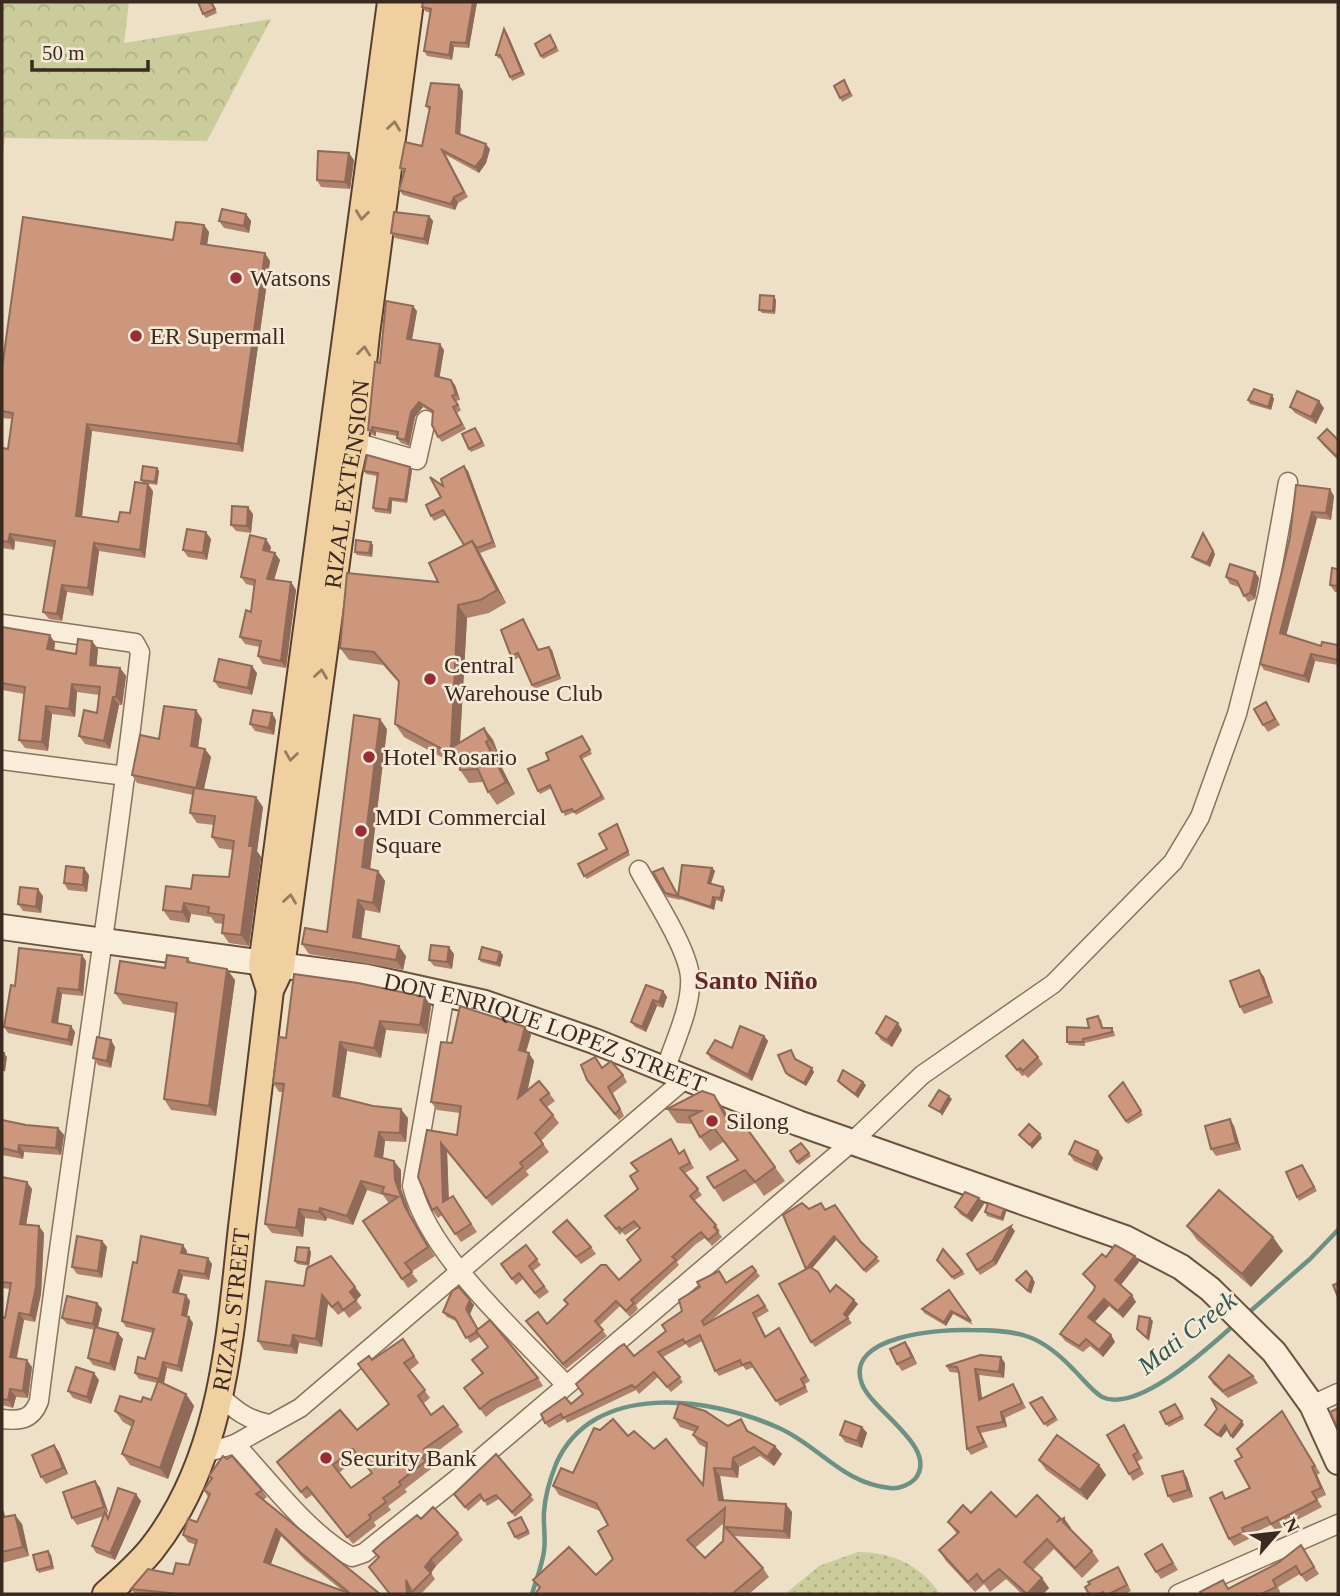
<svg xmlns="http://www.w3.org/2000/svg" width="1340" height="1596" viewBox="0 0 1340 1596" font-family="Georgia,serif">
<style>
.grass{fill:url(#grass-dots)}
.forest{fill:url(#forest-crowns)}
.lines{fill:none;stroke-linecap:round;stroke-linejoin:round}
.stream{stroke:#6e9185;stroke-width:4.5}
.street-casing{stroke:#8a715c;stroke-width:21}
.secondary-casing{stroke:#6c523f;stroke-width:28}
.primary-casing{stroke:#583f30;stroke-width:30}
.street{stroke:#f9edda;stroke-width:18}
.secondary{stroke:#f9edda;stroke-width:24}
.primary{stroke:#f0d0a0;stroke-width:26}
.wall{fill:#af826c;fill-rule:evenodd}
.shaded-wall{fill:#8f6a58}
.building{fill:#cc977d;stroke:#8f6a58;stroke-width:2;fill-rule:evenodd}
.oneway{stroke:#957d60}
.poi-dot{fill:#982d37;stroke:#f6ead7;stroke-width:2.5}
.labels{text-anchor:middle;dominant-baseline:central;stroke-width:5;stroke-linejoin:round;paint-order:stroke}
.poi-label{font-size:24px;fill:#3a2a20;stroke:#f6ead7;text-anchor:start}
.street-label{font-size:24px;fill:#3a2a20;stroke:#f6ead7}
.neighbourhood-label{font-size:26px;font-weight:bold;fill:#662820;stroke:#f6ead7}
.water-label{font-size:26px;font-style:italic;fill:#2f5a53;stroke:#f6ead7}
</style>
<defs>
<pattern id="grass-dots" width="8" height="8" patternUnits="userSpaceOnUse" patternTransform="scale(1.75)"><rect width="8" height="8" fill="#cbcc9b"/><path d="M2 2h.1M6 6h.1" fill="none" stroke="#afaf85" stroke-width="1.8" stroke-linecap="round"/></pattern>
<pattern id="forest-crowns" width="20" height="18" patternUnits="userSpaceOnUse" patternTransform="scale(1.75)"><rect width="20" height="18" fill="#cbcc9b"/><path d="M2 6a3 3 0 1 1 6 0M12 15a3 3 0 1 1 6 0" fill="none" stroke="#afaf85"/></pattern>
</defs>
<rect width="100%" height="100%" fill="#eedfc7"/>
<path class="grass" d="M858,1552c35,0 62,13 82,42h-155l34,-28z"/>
<polygon class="forest" points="2,2 129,2 124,43 271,19 207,141 5,138 2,157"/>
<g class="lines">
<g class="stream">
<polyline points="1246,1315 1310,1259 1338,1230"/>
<path d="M532,1594c4,-14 10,-28 12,-43 2,-12 -1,-26 0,-39 1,-16 6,-33 12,-48 37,-84 154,-67 223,-36 39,17 64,56 111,60 9,1 19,-3 25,-9 25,-31 -43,-68 -53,-95 -19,-49 81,-55 108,-54 49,0 70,4 104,40 8,8 18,21 28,27 36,17 107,-50 132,-72"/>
</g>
<g class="street-casing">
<g id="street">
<polyline points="355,442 417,460 426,420"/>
<path d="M2,624l133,19 5,9c-28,250 -70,499 -101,749 -7,19 -19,20 -37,18"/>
<polyline points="2,760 126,776"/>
<path d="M639,870c14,26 49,79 51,107 2,30 -16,65 -25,94"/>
<path d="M445,994l-33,192c17,69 105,146 153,198"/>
<path d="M219,1395c16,15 28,25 50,29"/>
<polyline points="1312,1405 1338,1393"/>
<path d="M235,1444c33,35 74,91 117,113l12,-4 94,-75 395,-337 69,-66 131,-91 120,-122 27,-45 37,-103 31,-121 20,-111"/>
<polyline points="202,1454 235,1444 300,1408 685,1079"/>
<polyline points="1178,1594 1338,1524"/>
</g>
</g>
<g class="secondary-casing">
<g id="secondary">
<path id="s1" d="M2,927l365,50 118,26 109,38 204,82 327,115 56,29 29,22 64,63 38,53 26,57"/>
</g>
</g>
<g class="primary-casing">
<g id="primary">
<polyline points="270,990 262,965 391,2"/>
<path id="s2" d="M106,1594c16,-14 32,-28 45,-44 72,-90 79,-213 91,-323 10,-79 19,-158 28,-237l11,-23 67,-493 7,-32 11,-108 44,-332"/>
</g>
</g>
<use href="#street" class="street"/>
<use href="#secondary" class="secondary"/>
<use href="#primary" class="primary"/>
</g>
<g class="wall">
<polygon points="212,2 217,13 206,18 203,14"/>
<polygon points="423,2 477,2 469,48 454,47 452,60 427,56 424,51 430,13 425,11 422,7"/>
<polygon points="507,33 525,75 512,81 502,59 498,58 496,55"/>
<polygon points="550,35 559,51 543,59 541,56"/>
<polygon points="844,80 853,96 842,102 840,98"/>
<polygon points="463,91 460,134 490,149 486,163 479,173 446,155 468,197 458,203 455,210 403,195 399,190 403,173 400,168 422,146 429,110 426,106"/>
<polygon points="354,160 350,189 321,187 317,180"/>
<polygon points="246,214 251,221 249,233 224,228 219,221"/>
<polygon points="429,216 433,221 428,245 395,238 391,233"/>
<polygon points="204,225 209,232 207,245 270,261 243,452 92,431 82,517 118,522 130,513 153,491 145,558 99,551 93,596 67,592 62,621 49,619 43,612 54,547 15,541 14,550 2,548 2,448 8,449 12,419 2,418 2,368 173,240"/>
<polygon points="776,300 775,314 762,313 759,310"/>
<polygon points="417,311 412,340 444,350 439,377 451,380 455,385 460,400 456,401 461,410 457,413 466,429 442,442 438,437 433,413 423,407 415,417 409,446 401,443 397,438 397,436 376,432 376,436 372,435 368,430 380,363"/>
<polygon points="1272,395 1274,399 1271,410 1250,404 1248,400"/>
<polygon points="1290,407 1324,408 1316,424 1295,413"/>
<polygon points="478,431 485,446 471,452 469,449"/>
<polygon points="1318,438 1338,440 1338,460 1323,445"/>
<polygon points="410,467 412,470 407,503 392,501 391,514 375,512 373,508 377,476 366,474 364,471"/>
<polygon points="157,468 159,471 157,485 143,483 141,480"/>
<polygon points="468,471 496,547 480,553 506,603 489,613 467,618 460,742 484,728 493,740 498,753 495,754 515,794 497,805 488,792 483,782 469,783 460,770 460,767 404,737 395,724 399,683 383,665 349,660 340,648 438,582 464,545 446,515 434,521 431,516 441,497 443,486"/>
<polygon points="1296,485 1334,496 1331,520 1317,518 1286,635 1321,646 1338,645 1338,665 1315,661 1309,683 1264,670 1260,664 1290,537"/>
<polygon points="253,514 251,533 236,531 231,525"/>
<polygon points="211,539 207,560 188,557 183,550"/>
<polygon points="371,542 373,545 372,557 357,555 355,552"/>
<polygon points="271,547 270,551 280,560 274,580 291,582 296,590 286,668 263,664 258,656 260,647 245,644 240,637 251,612 254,586 246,584 241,577"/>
<polygon points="1215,554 1210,567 1195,560 1192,557"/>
<polygon points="1338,569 1338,592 1335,592 1330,585"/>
<polygon points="1255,572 1259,578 1255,599 1248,602 1239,587 1230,584 1226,577"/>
<polygon points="523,619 539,650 552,650 561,679 534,689 520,657 514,660 511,656"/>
<polygon points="2,627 55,643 54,650 76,654 92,641 98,649 96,666 120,668 126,676 122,705 119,705 110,749 85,744 79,736 97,713 99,695 77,692 75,717 52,714 48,751 25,748 19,740 24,694 2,690"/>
<polygon points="257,673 252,695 219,688 214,681"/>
<polygon points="1266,702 1280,725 1268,732 1263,725"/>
<polygon points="202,719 198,748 211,757 204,789 263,807 257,851 261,857 249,946 229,943 222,933 223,924 215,923 211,917 191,914 189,923 170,920 163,910 191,889 229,877 233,850 219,848 212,837 214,825 197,823 190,813 193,795 137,783 132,775 159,739"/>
<polygon points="276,720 274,735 255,731 250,724"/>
<polygon points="387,729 370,869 378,871 385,881 380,913 365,910 361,939 406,956 403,970 309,954 302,944 327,932"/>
<polygon points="582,736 592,754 582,759 605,799 576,815 574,812 565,816 552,788 540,794 538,791 549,760"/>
<polygon points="617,824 630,855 587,879 584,876 607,849"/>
<polygon points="712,868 715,871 711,884 723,887 725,890 722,902 716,900 714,910 680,899 681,900 667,897 653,872 678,896"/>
<polygon points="89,875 87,892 68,890 64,883"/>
<polygon points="43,896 41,913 23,911 18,904"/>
<polygon points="500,952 503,955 500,967 481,962 479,959"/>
<polygon points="454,954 452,969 434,966 429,960"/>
<polygon points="188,958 191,963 235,980 216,1116 171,1110 164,1099 175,1013 123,1004 115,993"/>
<polygon points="86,961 83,996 62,994 58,1023 75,1032 72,1046 8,1033 4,1027 15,986"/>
<polygon points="1259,970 1264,977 1273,1003 1244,1014 1240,1007"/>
<polygon points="663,991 667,997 663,1008 657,1006 646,1032 635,1027 631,1022"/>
<polygon points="431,1006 427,1034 386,1030 381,1058 347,1051 340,1098 408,1118 406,1142 385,1141 383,1158 401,1170 401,1189 411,1216 435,1256 411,1272 418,1281 408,1288 363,1221 390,1203 388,1202 383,1195 367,1190 353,1225 327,1218 326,1221 305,1218 303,1237 272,1233 265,1224 283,1092 279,1092 273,1083 286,1038"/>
<polygon points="1101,1019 1103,1028 1114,1031 1115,1036 1085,1043 1085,1046 1069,1045 1067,1042"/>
<polygon points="525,1027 531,1035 526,1052 534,1061 527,1091 549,1093 555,1101 547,1107 559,1123 541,1141 549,1152 526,1171 529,1175 492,1206 447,1151 449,1199 453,1196 477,1232 461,1242 442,1215 438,1218 432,1210 418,1177 457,1135 460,1113 437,1110 431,1102 452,1043"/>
<polygon points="902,1030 892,1047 881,1040 876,1033"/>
<polygon points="764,1036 768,1041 752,1081 711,1059 707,1053 732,1048"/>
<polygon points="115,1047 111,1068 98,1065 93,1058"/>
<polygon points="793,1053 796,1059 814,1072 806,1086 788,1076 786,1073"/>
<polygon points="1006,1056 1038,1057 1043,1064 1028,1078 1025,1075 1022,1076"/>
<polygon points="602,1068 623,1075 627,1082 613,1093 624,1116 619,1120 592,1086"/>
<polygon points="838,1081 866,1085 858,1098 840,1084"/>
<polygon points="1123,1082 1143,1115 1128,1124 1109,1096"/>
<polygon points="667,1109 724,1109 733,1128 775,1167 785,1181 764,1196 755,1183 723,1202 714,1188 737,1160 723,1142 710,1151 700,1137 693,1124 677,1123"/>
<polygon points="2,1120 26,1125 58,1128 64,1135 61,1155 24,1152 23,1159 2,1155"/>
<polygon points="1234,1126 1241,1150 1216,1156 1211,1149"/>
<polygon points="801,1143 811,1156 799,1165 790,1151"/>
<polygon points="674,1144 679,1153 687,1156 694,1168 685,1173 702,1195 694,1201 716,1225 720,1231 718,1232 722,1237 712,1246 705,1238 696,1244 677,1262 679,1265 636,1305 638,1309 630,1317 620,1306 599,1326 607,1336 566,1369 526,1321 547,1324 567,1304 564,1300 619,1280 641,1260 640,1229 638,1227 625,1235 622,1232 620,1235 605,1216 638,1189 637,1172"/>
<polygon points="1098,1151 1103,1158 1097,1171 1074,1161 1069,1154"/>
<polygon points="1304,1168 1317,1191 1299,1201 1297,1197"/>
<polygon points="2,1177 32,1189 26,1225 44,1233 41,1294 35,1322 24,1320 17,1358 32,1367 28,1398 16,1397 13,1408 2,1405 2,1317 5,1318 10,1289 2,1288"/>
<polygon points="979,1198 984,1204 972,1222 960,1214 955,1207"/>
<polygon points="809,1209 825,1209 880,1261 866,1273 837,1239 812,1268 831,1292 858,1304 847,1317 852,1323 815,1347 811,1342 806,1269"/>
<polygon points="1004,1209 1006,1212 1003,1221 987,1216 985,1212"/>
<polygon points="1187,1226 1283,1251 1251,1287 1197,1240"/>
<polygon points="1015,1231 996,1265 980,1275 967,1254"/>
<polygon points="553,1232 591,1247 596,1254 581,1264"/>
<polygon points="102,1241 107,1247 102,1278 77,1274 72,1267"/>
<polygon points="526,1245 541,1265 533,1271 549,1292 539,1299 523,1279 516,1285 501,1264"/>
<polygon points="187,1251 186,1254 212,1264 209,1280 183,1276 179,1293 190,1301 187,1316 193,1323 182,1372 167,1368 164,1384 186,1394 194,1406 168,1479 130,1465 122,1454 132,1427 123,1422 115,1411 151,1400 157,1383 139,1379 135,1373 145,1359 153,1333 126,1327 122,1321 137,1263"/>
<polygon points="311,1252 309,1266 297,1264 295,1261"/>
<polygon points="1135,1256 1139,1262 1121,1285 1136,1302 1123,1318 1109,1306 1094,1322 1111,1335 1115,1342 1103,1357 1090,1346 1083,1352 1065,1341 1060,1334 1094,1290 1095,1288 1083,1274 1106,1257"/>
<polygon points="937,1260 962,1271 965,1274 954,1280"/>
<polygon points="752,1266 760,1276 710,1322 758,1295 769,1311 757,1318 766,1336 779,1328 810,1381 805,1384 808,1392 780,1406 754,1367 746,1370 743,1366 719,1376 715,1371 702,1341 689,1348 686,1344 663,1357 683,1382 671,1392 658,1377 639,1394 636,1390 567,1423 565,1419 549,1428 545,1423 634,1356 666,1331 682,1311 700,1287 719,1271 726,1282"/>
<polygon points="304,1286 355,1287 361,1295 356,1300 362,1308 349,1318 344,1311 338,1315 328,1303 322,1347 299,1343 297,1354 264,1350 258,1341"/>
<polygon points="949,1290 973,1325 953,1314 946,1326 924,1313 922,1309"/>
<polygon points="470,1300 474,1305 470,1314 478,1329 538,1378 543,1386 497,1408 486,1417 464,1388 482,1374 472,1360 488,1347 480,1337 470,1343 458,1322 447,1317 443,1312"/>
<polygon points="97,1303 102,1309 98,1328 123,1339 115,1371 93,1365 88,1358 95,1330 67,1324 62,1318"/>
<path d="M403,1339l16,24 -9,7 20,28 -6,5 7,12 12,-9 20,26 -33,25 2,3 -4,4 3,5 -26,20 2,3 -19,14 3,4 -17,12 2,4 -23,18 -41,-49 -6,4 -29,-37 80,-32 31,-26 -16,-44zM359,1456l12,17 -20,15 -12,-15z"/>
<polygon points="905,1342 910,1349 917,1364 902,1371 897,1364"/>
<polygon points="1005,1363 1004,1378 979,1375 982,1399 1017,1390 1026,1408 1005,1418 1007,1427 981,1433 988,1447 971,1455 967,1449 959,1373 950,1372 946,1366"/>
<polygon points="1253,1376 1258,1383 1228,1398 1213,1384 1209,1377"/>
<polygon points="99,1380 91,1404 73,1398 68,1391"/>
<polygon points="1042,1397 1058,1420 1047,1427 1030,1403"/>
<polygon points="1178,1407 1184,1419 1169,1427 1166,1424"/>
<polygon points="1282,1411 1320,1473 1317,1475 1326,1495 1317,1499 1322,1507 1276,1531 1271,1525 1247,1536 1249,1539 1234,1546 1229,1539 1250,1488 1242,1457"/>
<path d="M674,1418l54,8 13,-7 8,13 33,22 -8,12 -14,-10 -21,11 -1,11 -18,-2 4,24 68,12 -2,27 -57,-3 30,32 6,9 -20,17h-214l4,-6 -6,-8 63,-5 17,-16 -5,-34 -8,-14 -41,-16 -6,-9 20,-13 27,-43 28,6 26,13 49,36 3,-37 -7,-4 -6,-9 2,-3 -15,-5zM724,1523l-1,18 -18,17 -10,-10z"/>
<polygon points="1124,1425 1143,1458 1137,1462 1144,1474 1133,1481 1129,1474"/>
<polygon points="862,1427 867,1433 862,1448 845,1442 840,1435"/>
<polygon points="54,1445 59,1452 68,1474 46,1484 41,1477"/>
<polygon points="496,1454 534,1500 515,1517 499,1499 487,1506 483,1498 468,1511 454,1494"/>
<polygon points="1039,1460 1099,1465 1106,1475 1087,1500 1046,1470"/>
<polygon points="1183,1471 1187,1478 1193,1497 1173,1503 1168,1496"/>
<path d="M209,1476l53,14 5,7 -4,3 117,94h-245l-4,-5 42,-15 16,-9 7,-20 -8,-3 -5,-7 14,-13 11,-25 -4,-7 7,-11zM281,1536l24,24 39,32 -73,-28z"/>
<polygon points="95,1481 100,1488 108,1516 141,1501 115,1560 96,1553 92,1546 104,1516 77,1525 72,1518"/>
<polygon points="2,1513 6,1517 22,1524 29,1556 2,1563"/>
<polygon points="971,1513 1060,1520 1071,1528 1071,1530 1092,1551 1099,1561 1082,1578 1054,1549 1033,1570 1049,1588 1043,1594 1022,1594 1006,1579 990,1592 984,1584 975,1592 946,1561 939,1550 957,1534 948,1522"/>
<polygon points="421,1519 458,1533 463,1540 436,1566 431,1573 435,1579 421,1594 414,1594 411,1590 378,1558 373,1551"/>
<polygon points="523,1520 530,1534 518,1540 515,1537"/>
<polygon points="1162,1544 1178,1570 1161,1579 1156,1572"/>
<polygon points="1301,1545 1319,1574 1306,1582 1300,1574 1278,1587 1281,1594 1201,1594 1229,1588 1278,1563"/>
<polygon points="51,1555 54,1569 39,1573 37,1570"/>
<polygon points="1122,1573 1131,1591 1125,1594 1089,1594"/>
</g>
<g class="shaded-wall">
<polygon points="473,2 477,2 469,48 466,43"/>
<polygon points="504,29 507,33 525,75 522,72"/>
<polygon points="451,42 454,47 452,60 449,55"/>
<polygon points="459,85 463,91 460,138 456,133"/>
<polygon points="486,144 490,149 486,163 479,173 475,167"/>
<polygon points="349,153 354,160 350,189 345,182"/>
<polygon points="454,197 458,203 455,210 451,204"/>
<polygon points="246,214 251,221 249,233 244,226"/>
<polygon points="429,216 433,221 428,245 424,239"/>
<polygon points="204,225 209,232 206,251 201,244"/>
<polygon points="265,253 270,261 243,452 238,444"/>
<polygon points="774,296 776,300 775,314 773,311"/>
<polygon points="413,306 417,311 411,344 407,339"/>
<polygon points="440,344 444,350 439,381 435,376"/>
<polygon points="451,380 455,385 460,400 456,394"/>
<polygon points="1272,395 1274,399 1271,410 1268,407"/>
<polygon points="1319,401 1324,408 1316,424 1311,417"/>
<polygon points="419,402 423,407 415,417 409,446 405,440 411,412"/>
<polygon points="87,424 92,431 81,524 76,516"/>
<polygon points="372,427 376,432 376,436 372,431"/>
<polygon points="464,466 468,471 496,547 493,542"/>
<polygon points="410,467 412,470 407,503 405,500"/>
<polygon points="157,468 159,471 157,485 155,482"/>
<polygon points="148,484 153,491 145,558 140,550"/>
<polygon points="1330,489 1334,496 1331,520 1326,513"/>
<polygon points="390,498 392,501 391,514 388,510"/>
<polygon points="248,507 253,514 251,533 247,526"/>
<polygon points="1312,512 1317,518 1285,640 1280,633"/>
<polygon points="206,532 211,539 207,560 203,553"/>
<polygon points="1203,533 1215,554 1210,567 1207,563"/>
<polygon points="10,534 15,541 14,550 8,542"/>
<polygon points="266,539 271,547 268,557 263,550"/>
<polygon points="472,541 480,553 506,603 497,590"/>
<polygon points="371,542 373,545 372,557 369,553"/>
<polygon points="94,543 99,551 93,596 88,588"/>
<polygon points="275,553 280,560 272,586 267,579"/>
<polygon points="1255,572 1259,578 1255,599 1250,593"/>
<polygon points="291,582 296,590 286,668 281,661"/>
<polygon points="62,585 67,592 62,621 57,614"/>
<polygon points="458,605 467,618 459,758 451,748"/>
<polygon points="50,635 55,643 53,658 47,649"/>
<polygon points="92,641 98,649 96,673 90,665"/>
<polygon points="549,647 552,650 561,679 558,675"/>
<polygon points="1311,654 1315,661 1309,683 1304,676"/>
<polygon points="252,666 257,673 252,695 248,688"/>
<polygon points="120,668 126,676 122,705 116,697"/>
<polygon points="72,684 77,692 75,717 69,709"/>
<polygon points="113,697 119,705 110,749 104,741"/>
<polygon points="46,706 52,714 48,751 42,742"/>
<polygon points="196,710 202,719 197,754 191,746"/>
<polygon points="272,713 276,720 274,735 269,728"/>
<polygon points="380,719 387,729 369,878 362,867"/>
<polygon points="484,728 493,740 498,753 489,740"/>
<polygon points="486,742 495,754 515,794 506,782"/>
<polygon points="205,749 211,757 202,797 196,789"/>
<polygon points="256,797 263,807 257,851 261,857 249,946 241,935 249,846"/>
<polygon points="84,868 89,875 87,892 83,885"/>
<polygon points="712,868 715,871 710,886 708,883"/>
<polygon points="378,871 385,881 380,913 373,903"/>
<polygon points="723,887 725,890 722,902 720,898"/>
<polygon points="38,889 43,896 41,913 36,907"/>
<polygon points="713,897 716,900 714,910 711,907"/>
<polygon points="358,900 365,910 360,947 353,937"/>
<polygon points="184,903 191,914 189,923 182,912"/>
<polygon points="399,946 406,956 403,970 396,960"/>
<polygon points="449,947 454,954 452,969 447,962"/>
<polygon points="500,952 503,955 500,967 497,963"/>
<polygon points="82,955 86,961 83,996 79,990"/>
<polygon points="227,969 235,980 216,1116 209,1106"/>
<polygon points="1259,970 1264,977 1273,1003 1269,996"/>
<polygon points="58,988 62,994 57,1028 52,1022"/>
<polygon points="663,991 667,997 663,1008 659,1002"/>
<polygon points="425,997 431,1006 427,1034 420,1025"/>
<polygon points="653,1000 657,1006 646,1032 642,1027"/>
<polygon points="380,1021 386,1030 381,1058 374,1048"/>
<polygon points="898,1023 902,1030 892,1047 887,1040"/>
<polygon points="71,1026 75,1032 72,1046 68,1040"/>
<polygon points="525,1027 531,1035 524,1058 519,1050"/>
<polygon points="764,1036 768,1041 752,1081 748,1075"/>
<polygon points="111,1040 115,1047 111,1068 107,1061"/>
<polygon points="340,1042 347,1051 339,1105 333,1096"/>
<polygon points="4,1053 7,1057 5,1072 3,1069"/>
<polygon points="529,1053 534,1061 524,1107 518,1098"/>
<polygon points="812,1068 814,1072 806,1086 804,1083"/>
<polygon points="863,1082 866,1085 858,1098 855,1094"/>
<polygon points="714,1095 724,1109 741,1143 732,1129"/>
<polygon points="949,1096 952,1099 942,1116 940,1112"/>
<polygon points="401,1109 408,1118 406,1142 400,1133"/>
<polygon points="1230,1119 1234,1126 1241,1150 1236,1143"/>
<polygon points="58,1128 64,1135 61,1155 56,1148"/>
<polygon points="379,1132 385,1141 382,1165 375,1156"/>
<polygon points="1040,1134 1042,1138 1032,1149 1030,1145"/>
<polygon points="441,1143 447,1151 449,1211 443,1202"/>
<polygon points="19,1145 24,1152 23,1159 18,1152"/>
<polygon points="1098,1151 1103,1158 1097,1171 1092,1165"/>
<polygon points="394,1161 401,1170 401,1189 411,1216 435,1256 405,1207 395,1180"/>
<polygon points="361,1181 367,1190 353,1225 347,1216"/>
<polygon points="27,1182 32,1189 25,1231 20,1224"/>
<polygon points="979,1198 984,1204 972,1222 967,1216"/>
<polygon points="320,1208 327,1218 326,1221 319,1212"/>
<polygon points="299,1209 305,1218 303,1237 296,1228"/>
<polygon points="1004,1209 1006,1212 1003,1221 1001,1218"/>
<polygon points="39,1226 44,1233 41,1294 35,1322 30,1315"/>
<polygon points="1011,1226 1015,1231 996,1265 993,1260"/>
<polygon points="834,1236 837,1239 808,1273 806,1269"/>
<polygon points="1273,1237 1283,1251 1251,1287 1242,1274"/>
<polygon points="102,1241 107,1247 102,1278 98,1271"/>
<polygon points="183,1245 187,1251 185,1259 181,1253"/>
<polygon points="309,1248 311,1252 309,1266 307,1263"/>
<polygon points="1135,1256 1139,1262 1119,1287 1115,1280"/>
<polygon points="208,1258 212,1264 209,1280 205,1274"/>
<polygon points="179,1270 183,1276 177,1298 173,1292"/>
<polygon points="1032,1278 1035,1282 1031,1294 1028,1291"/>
<polygon points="355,1287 361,1295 356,1301 350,1292"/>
<polygon points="186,1295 190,1301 186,1321 182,1315"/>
<polygon points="322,1295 328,1303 322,1347 316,1339"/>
<polygon points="1132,1295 1136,1302 1123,1318 1118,1311"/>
<polygon points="1104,1299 1109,1306 1093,1324 1088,1317"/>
<polygon points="470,1300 474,1305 470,1314 482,1336 466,1309"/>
<polygon points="854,1300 858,1304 847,1318 844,1314"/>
<polygon points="97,1303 102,1309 97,1331 93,1324"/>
<polygon points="951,1311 953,1314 946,1326 944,1322"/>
<polygon points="19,1313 24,1320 15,1364 10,1357"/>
<polygon points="189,1317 193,1323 182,1372 178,1366"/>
<polygon points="1150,1318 1153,1321 1149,1341 1147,1338"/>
<polygon points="118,1333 123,1339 115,1371 110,1364"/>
<polygon points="293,1335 299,1343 297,1354 291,1346"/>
<polygon points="1111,1335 1115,1342 1103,1357 1099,1350"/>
<polygon points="905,1342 910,1349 917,1364 912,1357"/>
<polygon points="1001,1357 1005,1363 1004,1378 999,1372"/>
<polygon points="27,1360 32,1367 28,1398 23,1391"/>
<polygon points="163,1362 167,1368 163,1385 159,1379"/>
<polygon points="975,1369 979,1375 983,1406 979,1400"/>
<polygon points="94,1373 99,1380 91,1404 87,1397"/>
<polygon points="10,1389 16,1397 13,1408 8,1400"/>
<polygon points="186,1394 194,1406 168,1479 160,1468"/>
<polygon points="1001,1412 1005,1418 1007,1427 1003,1422"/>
<polygon points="1242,1421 1244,1425 1233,1439 1231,1436"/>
<polygon points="1225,1425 1228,1429 1221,1438 1218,1435"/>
<polygon points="862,1427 867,1433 862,1448 857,1441"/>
<polygon points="54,1445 59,1452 68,1474 63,1468"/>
<polygon points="775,1446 782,1454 774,1466 767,1457"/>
<polygon points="733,1458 739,1467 738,1478 732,1469"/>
<polygon points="1099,1465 1106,1475 1087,1500 1080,1490"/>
<polygon points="1312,1467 1317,1475 1326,1495 1321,1488"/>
<polygon points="714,1468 720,1476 725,1508 719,1500"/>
<polygon points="1183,1471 1187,1478 1193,1497 1188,1490"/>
<polygon points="95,1481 100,1488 109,1514 104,1507"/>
<polygon points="136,1494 141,1501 115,1560 110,1553"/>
<polygon points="786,1504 792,1512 790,1539 784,1531"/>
<polygon points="15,1515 22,1524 29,1556 23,1547"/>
<polygon points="1064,1518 1071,1528 1070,1532 1063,1522"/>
<polygon points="276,1529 281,1536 269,1569 264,1562"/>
<polygon points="48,1551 51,1555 54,1569 52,1566"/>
<polygon points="431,1559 436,1566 430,1574 425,1567"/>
<polygon points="1042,1578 1049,1588 1043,1594 1027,1594"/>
<polygon points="406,1580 411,1587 411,1594 407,1594"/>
</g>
<g class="building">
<polygon points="198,2 211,2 215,9 203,14"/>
<polygon points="423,2 473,2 466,43 451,42 449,55 424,51 431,9 422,7"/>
<polygon points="504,29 522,72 510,77 500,55 496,55"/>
<polygon points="550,35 556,47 541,56 535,44"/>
<polygon points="844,80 850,93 840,98 834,86"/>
<polygon points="431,83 459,85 456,133 486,144 483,157 475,167 442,150 464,192 454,197 451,204 399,190 405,169 400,168 405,142 422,146 430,107 426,106"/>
<polygon points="318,151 349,153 345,182 317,180"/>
<polygon points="222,209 246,214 244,226 219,221"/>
<polygon points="394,212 429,216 424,239 391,233"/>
<polygon points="23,217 173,240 176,222 190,223 204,225 201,244 265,253 238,444 87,424 76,516 118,522 120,512 130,513 135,482 148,484 140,550 94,543 88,588 62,585 57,614 43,612 55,541 10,534 8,542 2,541 2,448 8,449 13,413 2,411 2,368"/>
<polygon points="760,295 774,296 773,311 759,310"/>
<polygon points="386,301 413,306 407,339 440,344 435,376 451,380 456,394 452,396 458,405 453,407 462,424 438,437 432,425 433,411 419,402 411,412 405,440 397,438 398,432 372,427 372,431 368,430 375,362 380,363"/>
<polygon points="1254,389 1272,395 1268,407 1248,400"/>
<polygon points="1297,391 1319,401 1311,417 1290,407"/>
<polygon points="475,428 482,442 469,449 462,434"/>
<polygon points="1327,429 1338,440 1338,454 1336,456 1318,438"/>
<polygon points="367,455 410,467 405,500 390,498 388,510 373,508 378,473 364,471"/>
<polygon points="143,466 157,468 155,482 141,480"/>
<polygon points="464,466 493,542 477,548 472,541 464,545 443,510 431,516 426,505 441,497 430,477 443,486 441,479"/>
<polygon points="1296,485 1330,489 1326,513 1312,512 1280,633 1321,646 1322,642 1338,645 1338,660 1311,654 1304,676 1260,664 1290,537"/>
<polygon points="232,506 248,507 247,526 231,525"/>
<polygon points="187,529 206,532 203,553 183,550"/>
<polygon points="1203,533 1213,551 1207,563 1192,557"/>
<polygon points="250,535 266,539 263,550 275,553 267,579 291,582 281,661 258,656 261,641 240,637 246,610 251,612 255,580 241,577"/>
<polygon points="356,540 371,542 369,553 355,552"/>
<polygon points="472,541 497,590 480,600 458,605 451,748 484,728 489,740 486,742 506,782 488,792 478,769 460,770 459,758 395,724 399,681 374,652 340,648 347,573 438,582 429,563"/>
<polygon points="1230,564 1255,572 1250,593 1244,596 1237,581 1226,577"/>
<polygon points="1332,568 1338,569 1338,586 1330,585"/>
<polygon points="523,619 538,650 549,647 558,675 532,685 518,653 511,656 501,630"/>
<polygon points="2,627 50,635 47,649 76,654 78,639 92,641 90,665 120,668 116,697 113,697 104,741 79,736 84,710 97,713 100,687 72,684 69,709 46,706 42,742 19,740 25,687 2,683"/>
<polygon points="219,659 252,666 248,688 214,681"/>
<polygon points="1266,702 1275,719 1263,725 1254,709"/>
<polygon points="164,706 196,710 191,746 205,749 196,788 132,775 140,735 159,739"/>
<polygon points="253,710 272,713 269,728 250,724"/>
<polygon points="354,715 380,719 362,867 378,871 373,903 358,900 353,937 399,946 396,960 302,944 305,928 327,932"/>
<polygon points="582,736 590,750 580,756 602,796 574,812 572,809 562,812 550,785 538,791 528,769 549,760 546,753"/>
<polygon points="194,788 256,797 249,846 253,846 241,935 222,933 224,915 208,913 209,907 184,903 182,912 163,910 166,886 191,889 193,875 229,877 234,841 212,837 215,816 190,813"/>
<polygon points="617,824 628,851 584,876 578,864 607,849 599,834"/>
<polygon points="682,865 712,868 708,883 723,887 720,898 713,897 711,907 678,896"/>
<polygon points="66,866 84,868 83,885 64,883"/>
<polygon points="663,868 678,896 665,893 653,872"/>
<polygon points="20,887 38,889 36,907 18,904"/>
<polygon points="431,945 449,947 447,962 429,960"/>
<polygon points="482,947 500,952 497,963 479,959"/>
<polygon points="19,948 82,955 79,990 58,988 52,1022 71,1026 68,1040 4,1027 11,985 15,986"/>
<polygon points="167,955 188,958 187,962 227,969 209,1106 164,1099 177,1003 115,993 120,961 165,968"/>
<polygon points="1259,970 1269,996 1240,1007 1230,981"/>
<polygon points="294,974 358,983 425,997 420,1025 380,1021 374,1048 340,1042 333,1096 373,1106 401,1109 400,1133 379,1132 375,1156 394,1161 395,1180 405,1207 428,1247 405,1263 412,1272 402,1279 363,1221 398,1197 382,1193 384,1187 361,1181 347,1216 320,1208 319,1212 299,1209 296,1228 265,1224 284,1084 273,1083 279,1037 286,1038"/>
<polygon points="646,985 663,991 659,1002 653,1000 642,1027 631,1022"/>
<polygon points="460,1006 525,1027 519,1050 529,1053 518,1098 539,1081 549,1093 540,1100 553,1115 535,1133 543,1144 520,1163 523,1167 486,1198 441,1143 443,1202 453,1196 471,1224 455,1234 437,1207 432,1210 418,1177 427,1130 457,1135 461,1106 431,1102 441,1042 452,1043"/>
<polygon points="886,1016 898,1023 887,1040 876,1033"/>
<polygon points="1098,1016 1102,1028 1112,1028 1112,1032 1083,1039 1083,1042 1067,1042 1067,1027 1089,1028 1087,1019"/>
<polygon points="740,1026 764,1036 748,1075 707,1053 715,1040 732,1048"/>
<polygon points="97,1037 111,1040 107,1061 93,1058"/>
<polygon points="1023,1040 1038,1057 1023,1071 1020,1068 1017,1070 1006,1056"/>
<polygon points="791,1050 795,1059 812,1068 804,1083 786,1073 778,1055"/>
<polygon points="2,1053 4,1053 3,1069 2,1068"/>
<polygon points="595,1057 602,1068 611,1061 623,1075 608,1087 620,1109 615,1114 587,1080 581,1065"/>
<polygon points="843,1070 863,1082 855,1094 838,1081"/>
<polygon points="1123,1082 1141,1111 1126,1121 1109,1096"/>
<polygon points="939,1090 949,1096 940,1112 929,1106"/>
<polygon points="702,1091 714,1095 732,1129 742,1122 775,1167 755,1182 745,1170 714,1188 707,1177 738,1160 714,1128 700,1137 689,1117 701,1111 667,1109"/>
<polygon points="1230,1119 1236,1143 1211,1149 1205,1126"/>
<polygon points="2,1120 26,1125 58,1128 56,1148 19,1145 18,1152 2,1148"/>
<polygon points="1029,1124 1040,1134 1030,1145 1019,1135"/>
<polygon points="671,1139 679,1154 684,1150 690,1163 680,1168 698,1189 690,1196 716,1225 714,1227 718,1232 708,1240 701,1232 692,1239 672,1257 676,1260 631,1300 634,1303 626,1311 616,1301 595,1321 603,1330 563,1364 526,1321 538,1312 547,1324 568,1304 564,1300 601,1265 606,1265 619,1280 641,1260 627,1240 640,1228 634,1221 621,1230 619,1227 616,1229 605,1216 638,1189 630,1176 638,1171 631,1163"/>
<polygon points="1075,1141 1098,1151 1092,1165 1069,1154"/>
<polygon points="801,1143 809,1153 797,1162 790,1151"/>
<polygon points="1302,1165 1314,1187 1297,1197 1286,1172"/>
<polygon points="2,1177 27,1182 20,1224 39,1226 36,1287 30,1315 19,1313 10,1357 27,1360 23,1391 10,1389 8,1400 2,1399 2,1317 5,1318 11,1283 2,1282"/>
<polygon points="1219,1190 1273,1237 1242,1274 1187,1226"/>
<polygon points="965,1192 979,1198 967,1216 955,1207"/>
<polygon points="802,1203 809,1209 821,1203 825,1210 835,1205 861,1242 877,1257 864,1270 834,1236 806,1269 783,1215"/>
<polygon points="988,1203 1004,1209 1001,1218 985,1212"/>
<polygon points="567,1220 591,1247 576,1257 553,1232"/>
<polygon points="1011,1226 993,1260 977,1270 967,1254"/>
<polygon points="77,1236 102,1241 98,1271 72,1267"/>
<polygon points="141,1236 183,1245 181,1253 208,1258 205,1274 179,1270 173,1292 186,1295 182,1315 189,1317 178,1366 163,1362 159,1379 135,1373 138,1357 145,1359 154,1329 122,1321 133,1262 137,1263"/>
<polygon points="526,1245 537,1259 529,1266 544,1286 535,1293 519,1273 512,1279 501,1264"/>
<polygon points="1115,1245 1135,1256 1115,1280 1132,1295 1118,1311 1104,1299 1088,1317 1111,1335 1099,1350 1086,1339 1079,1346 1060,1334 1094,1290 1095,1286 1083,1274 1102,1254 1106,1257"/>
<polygon points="297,1247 309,1248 307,1263 295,1261"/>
<polygon points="943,1249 962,1271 952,1277 937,1260"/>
<polygon points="331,1256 355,1287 350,1292 356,1300 343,1310 338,1302 332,1307 322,1295 316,1339 293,1335 291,1346 258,1341 266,1281 304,1286 307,1268"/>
<polygon points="752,1266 756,1271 702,1321 704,1325 758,1295 765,1306 753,1313 765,1337 779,1328 806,1376 801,1379 805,1387 776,1401 750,1362 742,1365 740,1360 715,1371 700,1335 685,1343 683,1339 658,1352 680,1377 667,1387 654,1372 635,1388 632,1385 563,1418 561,1414 545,1423 541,1414 565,1397 571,1404 583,1394 576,1384 619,1347 624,1344 634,1356 666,1331 662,1325 682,1311 679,1300 700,1287 697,1282 719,1271 726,1283"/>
<polygon points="810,1267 818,1272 830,1292 836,1285 854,1300 844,1314 848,1318 811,1342 779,1284"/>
<polygon points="1026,1271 1032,1278 1028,1291 1016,1280"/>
<polygon points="1338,1283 1338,1297 1333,1285"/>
<polygon points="459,1287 470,1300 466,1309 478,1330 476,1331 477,1332 466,1338 455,1318 443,1312 452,1291"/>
<polygon points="949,1290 971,1321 951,1311 944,1322 922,1309"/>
<polygon points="67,1296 97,1303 93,1324 62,1318"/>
<polygon points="1139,1316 1150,1318 1147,1338 1137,1329"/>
<polygon points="490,1320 538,1378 491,1400 480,1409 464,1388 483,1373 472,1360 488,1347 476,1331"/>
<polygon points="95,1327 118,1333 110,1364 88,1358"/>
<path d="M403,1339l11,17 -10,7 21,27 -7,6 13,19 12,-9 15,19 -34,24 3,4 -5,4 4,4 -27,21 2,3 -18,13 3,4 -17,13 2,3 -24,19 -40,-50 -6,5 -24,-30 63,-52 17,20 32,-26 -31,-40 11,-8 3,4zM353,1449l19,24 -21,15 -18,-23z"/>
<polygon points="905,1342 912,1357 897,1364 890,1349"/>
<polygon points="980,1355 1001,1357 999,1372 975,1369 979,1400 1013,1384 1022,1403 1001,1412 1003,1422 977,1427 984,1442 967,1449 959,1373 957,1367 946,1366"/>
<polygon points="1229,1355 1253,1376 1223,1391 1209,1377"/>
<polygon points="76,1367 94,1373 87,1397 68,1391"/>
<polygon points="158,1381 186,1394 160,1468 122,1454 134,1421 115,1411 120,1396 141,1402 143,1397 151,1400"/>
<polygon points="1042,1397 1055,1417 1044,1424 1030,1403"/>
<polygon points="1211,1398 1242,1421 1231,1436 1225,1425 1218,1435 1205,1425 1217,1409"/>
<path d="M679,1403l26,8 23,15 13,-7 6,12 28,15 -8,11 -13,-10 -21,11 -1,11 -18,-1 5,32 67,4 -2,27 -59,-4 38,41 -31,26h-27l-1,-1 -1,1h-168l5,-7 -7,-7 36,-33 27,28 17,-16 -15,-28 10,-6 -12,-22 -43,-17 8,-18 12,5 21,-45 6,2 13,-11 15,17 6,-5 20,18 12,-10 37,46 4,-42 -14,-8 5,-8 -24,-9zM725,1508l-2,33 -18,17 -18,-18z"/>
<polygon points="1175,1404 1182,1416 1166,1424 1160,1412"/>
<polygon points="1338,1408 1338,1429 1330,1412"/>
<polygon points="1282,1411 1315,1466 1312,1467 1321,1488 1312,1492 1317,1500 1271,1524 1267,1517 1242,1528 1244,1532 1229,1539 1210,1498 1222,1492 1225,1499 1250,1488 1235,1461 1242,1457 1237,1449"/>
<polygon points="845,1421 862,1427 857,1441 840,1435"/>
<polygon points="1124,1425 1138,1452 1133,1455 1140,1468 1129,1474 1107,1435"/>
<polygon points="1057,1435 1099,1465 1080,1490 1039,1460"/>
<polygon points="54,1445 63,1468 41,1477 32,1455"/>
<polygon points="496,1454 531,1495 512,1512 496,1495 484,1501 480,1494 465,1507 454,1494"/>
<path d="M223,1456l4,3 5,-3 30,34 -6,4 124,100h-200l-49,-5 17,-20 25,5 3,-11 13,2 8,-25 -14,-5 5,-16 9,3 13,-28 -6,-4 8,-12 -3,-2zM276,1529l25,24 50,41 -87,-32z"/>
<polygon points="1183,1471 1188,1490 1168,1496 1162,1476"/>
<polygon points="95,1481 104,1507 72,1518 63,1492"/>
<polygon points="118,1488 136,1494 110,1553 92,1546 105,1512 108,1519"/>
<polygon points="991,1492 1016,1517 1037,1495 1060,1518 1058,1521 1064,1518 1063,1522 1092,1551 1075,1568 1047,1539 1024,1562 1042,1578 1027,1594 999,1569 983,1582 977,1574 968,1582 939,1550 959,1532 948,1522 963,1505 971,1513"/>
<polygon points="433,1507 458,1533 431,1559 425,1567 431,1573 412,1592 406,1580 407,1594 390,1594 369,1567 379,1557 373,1551 382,1543 417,1515 421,1519"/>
<polygon points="3,1512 4,1517 15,1515 23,1547 2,1552 2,1513"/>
<polygon points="521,1517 528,1531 515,1537 508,1523"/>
<polygon points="1162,1544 1173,1563 1156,1572 1145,1554"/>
<polygon points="1301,1545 1314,1567 1301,1575 1296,1566 1273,1580 1276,1587 1261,1594 1201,1594 1200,1592 1223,1580 1228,1589 1278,1563"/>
<polygon points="48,1551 52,1566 37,1570 33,1555"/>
<polygon points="1118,1567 1127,1585 1109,1594 1104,1594 1103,1592 1099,1594 1089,1594 1085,1587 1090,1584 1088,1582"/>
</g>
<defs><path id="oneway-chevron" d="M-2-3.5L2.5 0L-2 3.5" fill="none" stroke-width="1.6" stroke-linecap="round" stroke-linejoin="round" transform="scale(1.75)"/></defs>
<g class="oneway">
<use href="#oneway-chevron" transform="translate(394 126) rotate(-82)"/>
<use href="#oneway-chevron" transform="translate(362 215) rotate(97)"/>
<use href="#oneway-chevron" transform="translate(364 351) rotate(-84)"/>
<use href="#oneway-chevron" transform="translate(321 674) rotate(-82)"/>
<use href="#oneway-chevron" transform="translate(291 756) rotate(98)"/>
<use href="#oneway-chevron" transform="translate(290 899) rotate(-82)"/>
</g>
<g class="poi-dot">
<circle cx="236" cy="278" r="7"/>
<circle cx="136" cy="336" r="7"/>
<circle cx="430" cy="679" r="7"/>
<circle cx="369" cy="757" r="7"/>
<circle cx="361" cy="831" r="7"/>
<circle cx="712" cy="1121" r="7"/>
<circle cx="326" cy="1458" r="7"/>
</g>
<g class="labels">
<g class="poi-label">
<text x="250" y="278">Watsons</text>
<text x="150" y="336">ER Supermall</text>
<text x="444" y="665">Central<tspan x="444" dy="28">Warehouse Club</tspan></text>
<text x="383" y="757">Hotel Rosario</text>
<text x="375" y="817">MDI Commercial<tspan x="375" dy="28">Square</tspan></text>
<text x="726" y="1121">Silong</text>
<text x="340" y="1458">Security Bank</text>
</g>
<g class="street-label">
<text stroke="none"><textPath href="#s2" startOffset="1155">RIZAL EXTENSION</textPath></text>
<text stroke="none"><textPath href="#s1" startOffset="555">DON ENRIQUE LOPEZ STREET</textPath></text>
<text stroke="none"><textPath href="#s2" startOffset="320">RIZAL STREET</textPath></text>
</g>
<g class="neighbourhood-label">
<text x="756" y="980">Santo Niño</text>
</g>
<g class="water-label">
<text transform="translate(1187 1333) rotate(-38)">Mati Creek</text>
</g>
</g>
<rect width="1340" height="1596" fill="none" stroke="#3a2a20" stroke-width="7"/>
<g transform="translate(1277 1533) rotate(62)" stroke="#f6ead7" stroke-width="5" paint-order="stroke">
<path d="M0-5L12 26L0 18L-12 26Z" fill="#3a2a20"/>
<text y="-10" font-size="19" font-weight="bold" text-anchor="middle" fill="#3a2a20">N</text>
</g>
<path d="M32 60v10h116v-10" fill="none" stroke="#3a2a20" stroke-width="3.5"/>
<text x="42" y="60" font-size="21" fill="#3a2a20" stroke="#f6ead7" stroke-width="5" paint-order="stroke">50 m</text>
</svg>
